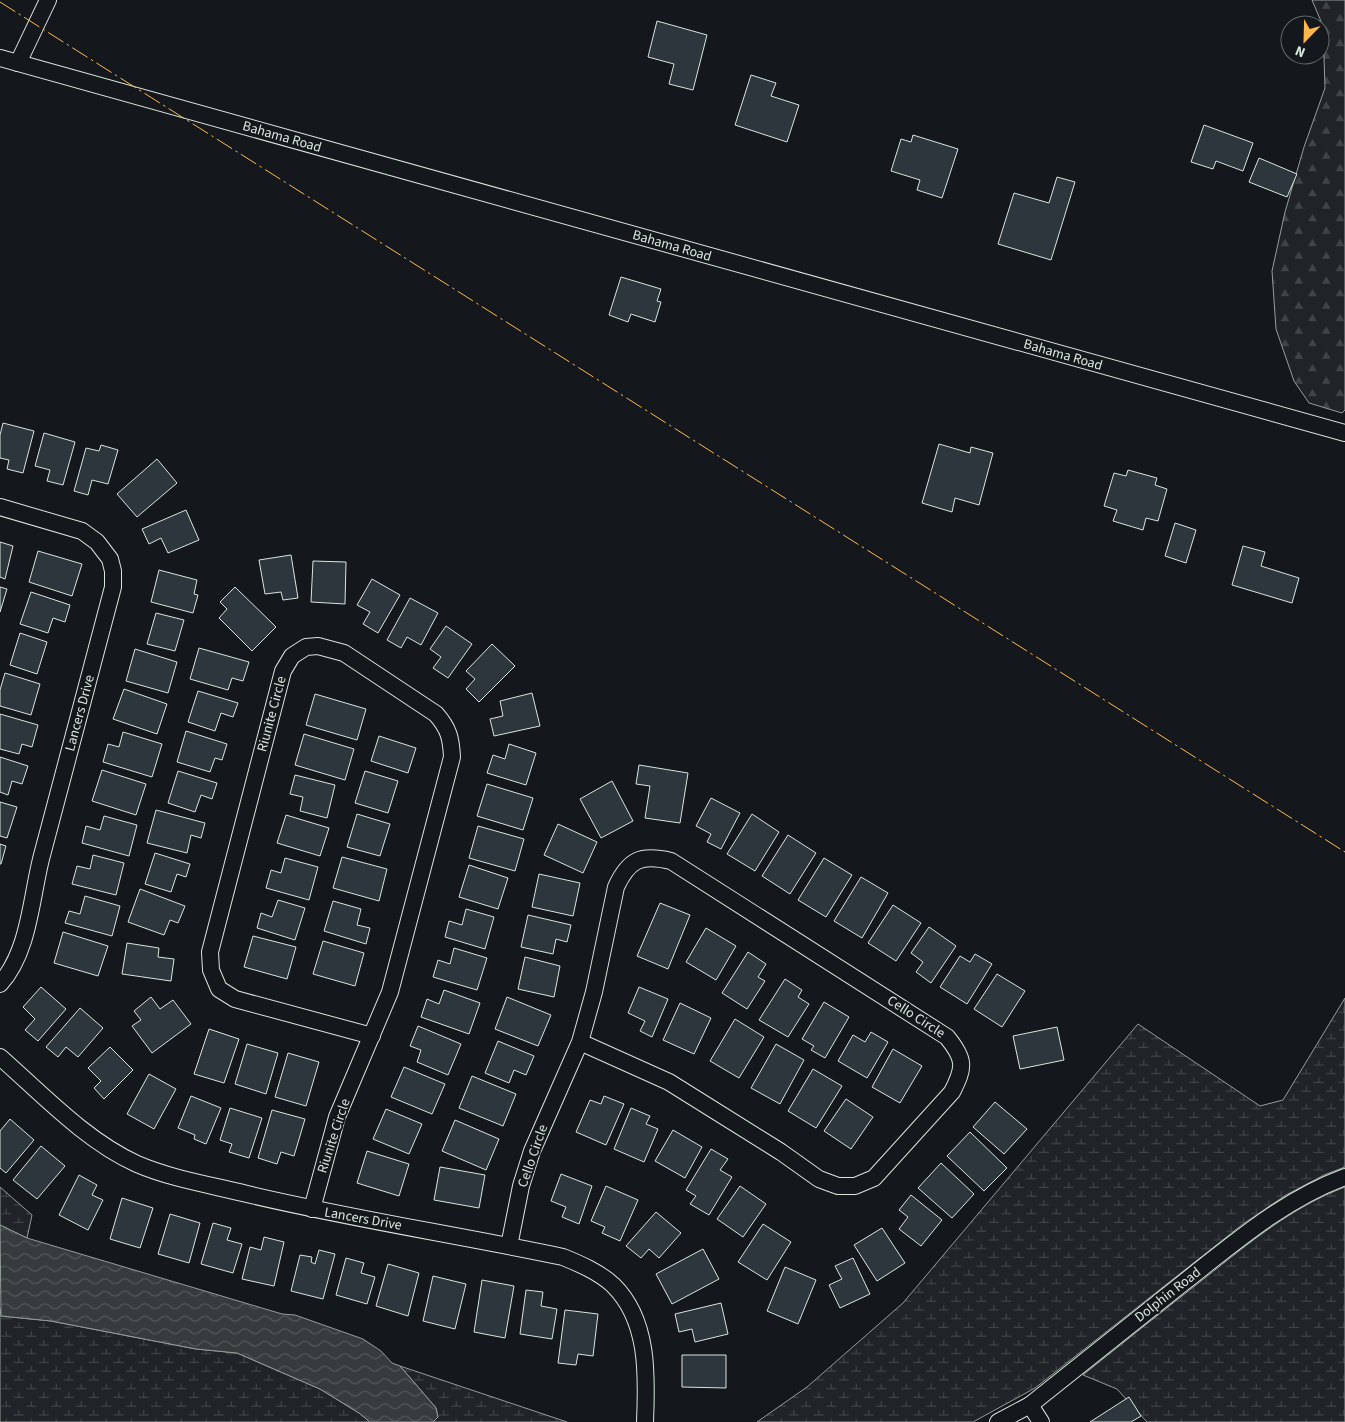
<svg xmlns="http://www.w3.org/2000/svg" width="1345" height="1422" viewBox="0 0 1345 1422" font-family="'Source Sans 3',sans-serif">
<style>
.forest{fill:url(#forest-firs);stroke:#939e99}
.wetland{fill:url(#wetland-marsh);stroke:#939e99}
.water{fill:url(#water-waves);stroke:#939e99}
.building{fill:#2c363c;stroke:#d8e6dc}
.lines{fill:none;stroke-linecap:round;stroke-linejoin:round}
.street-casing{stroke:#d8e6dc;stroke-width:18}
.street{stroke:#14181c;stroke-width:16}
.power{stroke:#ffb74d;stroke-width:1;stroke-dasharray:18 4 2.5 4;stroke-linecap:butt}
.labels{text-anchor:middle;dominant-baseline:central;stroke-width:4;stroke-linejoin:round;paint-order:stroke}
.street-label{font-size:14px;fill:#d8e6dc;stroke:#14181c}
</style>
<defs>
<pattern id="forest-firs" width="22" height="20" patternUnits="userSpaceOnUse" patternTransform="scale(1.25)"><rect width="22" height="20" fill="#202428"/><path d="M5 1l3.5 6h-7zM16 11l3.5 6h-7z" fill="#404447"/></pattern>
<pattern id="wetland-marsh" width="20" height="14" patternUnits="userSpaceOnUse" patternTransform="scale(1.25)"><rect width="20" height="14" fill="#202428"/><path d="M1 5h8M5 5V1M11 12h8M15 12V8" fill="none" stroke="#404447"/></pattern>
<pattern id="water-waves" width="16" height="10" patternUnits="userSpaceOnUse" patternTransform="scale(1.25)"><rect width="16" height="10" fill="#363b3e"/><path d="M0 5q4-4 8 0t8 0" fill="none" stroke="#525759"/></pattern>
</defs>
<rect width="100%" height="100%" fill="#14181c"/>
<polygon class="forest" points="1312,0 1345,0 1345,410 1342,413 1309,403 1294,381 1276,329 1272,271 1285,212 1304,147 1325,88 1323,26"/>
<g class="wetland">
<polygon points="1345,998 1345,1167 1324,1175 1286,1195 1243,1224 1035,1388 973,1422 757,1422 807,1387 903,1303 1138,1024 1260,1106 1283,1100"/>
<polygon points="0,1187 32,1215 27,1238 0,1225"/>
<path d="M1345,1187v235h-198l-30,-33 -34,-14c41,-33 81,-65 122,-97 44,-35 87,-71 140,-91z"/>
<polygon points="0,1308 1,1316 51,1321 196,1349 237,1353 320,1389 359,1413 370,1422 0,1422"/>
<polygon points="400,1366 567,1422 433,1422 438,1417 436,1408"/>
</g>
<polygon class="water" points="0,1225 27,1238 282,1314 295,1315 363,1339 381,1351 392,1363 400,1366 436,1408 438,1417 433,1422 370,1422 359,1413 320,1389 237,1353 196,1349 51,1321 1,1316"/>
<g class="building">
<polygon points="657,21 707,35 693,90 669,84 674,64 648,57"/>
<polygon points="751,75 776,83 771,96 799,105 787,142 735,125"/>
<polygon points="1204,125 1253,143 1243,171 1216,161 1213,169 1191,162"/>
<polygon points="913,135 958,149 942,198 917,190 920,180 891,171 901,139 911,142"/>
<polygon points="1259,158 1297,174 1287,197 1249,182"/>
<polygon points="1057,177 1075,182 1051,260 998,244 1014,193 1049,203"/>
<polygon points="621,277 661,289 657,301 661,302 655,322 631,314 628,322 609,315"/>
<polygon points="3,423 34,431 23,473 7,469 9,460 0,458 0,435"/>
<polygon points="44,433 75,442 63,485 47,481 50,470 35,466"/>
<polygon points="939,444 970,453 971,447 993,453 979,505 955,498 952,512 922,503"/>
<polygon points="101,445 118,450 108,484 92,480 88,495 74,491 86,448 99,451"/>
<polygon points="157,459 177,483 137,517 117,494"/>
<polygon points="1128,470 1157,478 1155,485 1167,489 1158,521 1146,518 1143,530 1113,521 1117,510 1104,506 1114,473 1126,476"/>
<polygon points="186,510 199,540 168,553 161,538 149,544 142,529"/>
<polygon points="1175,523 1196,530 1186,563 1165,556"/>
<polygon points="0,542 13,546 5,579 0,577"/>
<polygon points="1243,546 1265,552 1261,566 1299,578 1292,603 1232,585"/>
<polygon points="38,551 82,564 72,596 29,582"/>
<polygon points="291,555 298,598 283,600 281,592 265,594 259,560"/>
<polygon points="313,561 346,562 345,604 311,602"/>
<polygon points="159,570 197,580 194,594 198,595 193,613 151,602"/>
<polygon points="372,579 400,595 378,633 363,624 370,612 357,605"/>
<polygon points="0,587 7,589 0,612"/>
<polygon points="235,587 276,627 252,651 219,618 227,609 220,602"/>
<polygon points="31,592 70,605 65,622 53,618 48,633 20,624"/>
<polygon points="410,598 438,613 421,645 407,637 401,648 387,640"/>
<polygon points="156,613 184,620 175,651 147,644"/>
<polygon points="446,626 472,644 448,678 433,668 441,657 430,649"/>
<polygon points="20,633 47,642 37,674 10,665"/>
<polygon points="492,644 515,666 479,702 466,689 475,679 466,671"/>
<polygon points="199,648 249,662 243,681 232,678 228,690 190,679"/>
<polygon points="135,649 177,662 168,693 126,681"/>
<polygon points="5,673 40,684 31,715 0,706 0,690"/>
<polygon points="124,689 167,704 157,734 113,719"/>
<polygon points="198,691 238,703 233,717 221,713 215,731 188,722"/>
<polygon points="532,693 540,726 494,736 490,719 503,716 500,701"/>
<polygon points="315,694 366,709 357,740 306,725"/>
<polygon points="0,714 38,725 32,747 22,744 19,754 0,749"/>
<polygon points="186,731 227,744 222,760 215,758 210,772 177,762"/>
<polygon points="123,732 162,744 152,777 103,762 108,744 119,747"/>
<polygon points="304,734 354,749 345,780 295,765"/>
<polygon points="379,736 416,748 408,773 371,761"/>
<polygon points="509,744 536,753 526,785 487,773 493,755 505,759"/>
<polygon points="0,757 28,766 22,784 12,781 8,795 0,792"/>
<polygon points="639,765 688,773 680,823 645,818 650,786 636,784"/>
<polygon points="102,770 146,784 136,815 92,801"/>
<polygon points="178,771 217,783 212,799 201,795 195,812 168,803"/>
<polygon points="365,771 398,781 388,813 355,803"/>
<polygon points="295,775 335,785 327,818 300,811 303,797 290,794"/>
<polygon points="612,781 633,821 601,838 580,799"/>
<polygon points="487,784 533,798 523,830 477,816"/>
<polygon points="711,798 740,813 721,849 707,842 711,834 696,826"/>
<polygon points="0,802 17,807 7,838 0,836"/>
<polygon points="156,810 205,823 201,838 191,835 187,853 147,843"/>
<polygon points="357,814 390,824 380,856 347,847"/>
<polygon points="752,814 779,832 755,871 727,854"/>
<polygon points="286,815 329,828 320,856 277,843"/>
<polygon points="104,816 137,825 129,856 82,843 86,826 100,830"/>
<polygon points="558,824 597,842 583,873 544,855"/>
<polygon points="478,826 524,839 515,871 469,858"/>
<polygon points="788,835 816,853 790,894 762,876"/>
<polygon points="0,844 6,846 1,864 0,864"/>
<polygon points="155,853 190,864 186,877 177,874 171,892 145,884"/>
<polygon points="93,855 124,863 116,895 72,884 77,866 90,869"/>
<polygon points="342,857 387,869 379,901 333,888"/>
<polygon points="285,858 318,867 309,900 266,888 271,870 281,873"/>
<polygon points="824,858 852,875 826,917 798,900"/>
<polygon points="469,865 508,878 498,909 459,897"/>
<polygon points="539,874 580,883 573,916 532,907"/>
<polygon points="861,877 888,893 862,938 834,921"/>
<polygon points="140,889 185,906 178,923 170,920 164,935 128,922"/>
<polygon points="85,896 120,906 112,936 65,923 69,911 80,914"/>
<polygon points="278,900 305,908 295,940 257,928 261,913 272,917"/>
<polygon points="333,901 361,909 357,925 370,928 366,944 324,931"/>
<polygon points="660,903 690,915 668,969 637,956"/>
<polygon points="893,905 921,923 896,961 868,943"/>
<polygon points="466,909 494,917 485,949 445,937 449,921 462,925"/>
<polygon points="528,915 571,925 567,942 556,939 553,954 521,947"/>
<polygon points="929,927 956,946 931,983 916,972 923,962 911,953"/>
<polygon points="706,928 736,946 716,980 686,962"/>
<polygon points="63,932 108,946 98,976 54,963"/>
<polygon points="253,936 296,947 287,979 244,967"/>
<polygon points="323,941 364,953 355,986 313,974"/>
<polygon points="127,943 159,948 158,957 174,959 171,981 122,974"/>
<polygon points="454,948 487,958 477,990 433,977 438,960 450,964"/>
<polygon points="748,952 766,964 758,977 765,981 747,1009 722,993"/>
<polygon points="975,954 992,964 967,1004 940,987 960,956 970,962"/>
<polygon points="525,957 560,966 554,997 518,989"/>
<polygon points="997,974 1025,991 1002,1027 974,1009"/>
<polygon points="785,979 802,990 798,997 809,1004 788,1037 759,1020"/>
<polygon points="41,987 66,1009 38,1041 25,1030 35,1019 23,1007"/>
<polygon points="639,987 668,999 652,1037 640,1031 645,1021 628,1013"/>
<polygon points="444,990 480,1003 469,1034 421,1017 427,999 439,1004"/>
<polygon points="151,997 160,1009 173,1000 191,1024 152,1053 132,1026 141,1020 134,1011"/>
<polygon points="507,997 551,1015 538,1046 495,1029"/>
<polygon points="824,1002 849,1017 825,1058 811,1050 814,1046 802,1039"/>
<polygon points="680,1003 711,1018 694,1054 663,1040"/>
<polygon points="80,1008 103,1028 78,1057 66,1047 58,1057 46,1047"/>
<polygon points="735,1019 764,1037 739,1078 710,1061"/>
<polygon points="418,1026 461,1044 448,1075 417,1062 421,1050 410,1046"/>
<polygon points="1057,1027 1064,1060 1020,1069 1013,1036"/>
<polygon points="209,1029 239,1039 224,1083 194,1074"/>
<polygon points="871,1032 888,1042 867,1078 838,1061 853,1035 865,1042"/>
<polygon points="498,1041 534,1056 526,1075 514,1070 509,1083 485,1073"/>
<polygon points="247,1044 278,1053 266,1094 235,1084"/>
<polygon points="776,1044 804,1060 780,1104 751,1088"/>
<polygon points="110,1047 133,1070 104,1099 94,1088 101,1081 88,1068"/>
<polygon points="893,1049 922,1066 900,1103 872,1087"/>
<polygon points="288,1053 319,1062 306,1106 275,1097"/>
<polygon points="404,1067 445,1084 432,1114 391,1097"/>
<polygon points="813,1069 842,1086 816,1128 788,1111"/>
<polygon points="149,1074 176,1089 154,1129 127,1114"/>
<polygon points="472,1076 516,1094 503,1126 459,1108"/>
<polygon points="191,1096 221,1108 206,1144 194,1139 195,1135 178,1128"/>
<polygon points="604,1096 624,1104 606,1145 576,1132 590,1100 601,1104"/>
<polygon points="846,1099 873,1117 851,1149 824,1131"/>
<polygon points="995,1102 1027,1129 1004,1154 973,1127"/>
<polygon points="230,1108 262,1118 249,1158 229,1152 232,1144 220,1140"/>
<polygon points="631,1108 650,1116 646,1124 658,1129 644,1162 614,1149"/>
<polygon points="386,1109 422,1124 409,1154 373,1139"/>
<polygon points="272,1110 305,1119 294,1156 281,1152 277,1164 258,1158"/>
<polygon points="10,1119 34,1140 6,1173 0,1168 0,1131"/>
<polygon points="455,1120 499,1139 486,1170 442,1151"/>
<polygon points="673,1130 702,1147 685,1178 655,1161"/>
<polygon points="970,1132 1007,1168 984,1191 947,1156"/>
<polygon points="41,1146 65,1166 37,1199 13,1180"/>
<polygon points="711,1149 728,1159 720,1170 732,1177 709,1215 690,1204 696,1196 686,1190"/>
<polygon points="367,1151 409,1164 399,1196 357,1183"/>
<polygon points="941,1163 974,1194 952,1218 918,1188"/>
<polygon points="440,1167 485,1175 479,1208 434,1200"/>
<polygon points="561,1174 592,1186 579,1224 562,1217 566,1207 551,1201"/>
<polygon points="79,1175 97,1185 92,1195 103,1200 88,1230 59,1215"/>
<polygon points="606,1186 638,1200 620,1241 602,1233 605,1227 591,1221"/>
<polygon points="740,1186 766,1204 743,1237 717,1219"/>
<polygon points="911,1195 942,1220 921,1246 899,1229 908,1217 899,1210"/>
<polygon points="122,1198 153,1208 140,1248 110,1239"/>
<polygon points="656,1212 681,1233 659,1258 649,1249 641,1258 626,1246"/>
<polygon points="170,1214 200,1223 189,1263 158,1254"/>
<polygon points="213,1223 231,1228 227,1240 242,1244 233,1273 201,1264"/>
<polygon points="763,1224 791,1242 767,1280 738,1262"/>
<polygon points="882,1228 905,1263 877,1281 854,1245"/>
<polygon points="264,1237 284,1242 274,1286 242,1279 250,1247 261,1250"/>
<polygon points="703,1249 719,1279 672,1304 656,1274"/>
<polygon points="319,1250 335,1254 323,1299 291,1291 300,1255 312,1257 311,1262 315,1264"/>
<polygon points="346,1258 364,1263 361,1273 375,1277 367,1304 336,1295"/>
<polygon points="853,1258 870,1294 840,1308 829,1285 842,1279 835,1266"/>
<polygon points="388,1264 419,1273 408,1316 376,1306"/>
<polygon points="785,1267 816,1280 798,1324 767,1311"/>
<polygon points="433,1276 466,1284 455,1329 423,1321"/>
<polygon points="482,1280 514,1286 505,1338 474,1332"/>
<polygon points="526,1290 543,1292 541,1306 557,1309 552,1339 520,1334"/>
<polygon points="721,1303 728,1334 695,1342 692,1329 679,1332 675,1314"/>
<polygon points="565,1310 598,1314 593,1356 578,1354 576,1365 558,1363"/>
<polygon points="682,1355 726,1355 726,1388 682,1387"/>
<polygon points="1129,1397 1141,1416 1131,1422 1090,1422"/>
</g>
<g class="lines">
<g class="street-casing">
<g id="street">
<polyline points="0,58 1345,433"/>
<polyline points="18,63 48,0"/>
<path d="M0,507l82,24 15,11 13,17 3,12v16c-24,91 -48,181 -72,272 -10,40 -12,93 -41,125"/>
<path d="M0,1057c42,37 86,84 137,107 35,15 74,21 110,30 105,25 211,41 316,63 17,7 36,15 50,28 36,35 34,91 32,137"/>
<path d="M312,1209l25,-92 53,-125 62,-235c-1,-19 -3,-28 -16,-43l-92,-61 -26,-7 -12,1 -14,9 -9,15 -73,281 1,18 8,19 16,10 137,37"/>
<path d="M509,1246l12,-60 11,-35 48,-109 14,-50 22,-105c13,-28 25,-33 55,-26l276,176c18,22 18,30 5,55l-78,86 -19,8h-17l-19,-7 -38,-27 -112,-70 -89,-40"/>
<polyline points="1030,1405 1041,1422"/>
<path d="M998,1422l32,-17c51,-41 102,-81 153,-122 51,-40 100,-83 162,-106"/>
</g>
</g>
<use href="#street" class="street"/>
<polyline class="power" points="0,2 1345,852"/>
</g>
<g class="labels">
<g class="street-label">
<text transform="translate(282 137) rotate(16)">Bahama Road</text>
<text transform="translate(672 246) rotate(16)">Bahama Road</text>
<text transform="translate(1063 355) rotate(16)">Bahama Road</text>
<text transform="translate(80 713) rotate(-75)">Lancers Drive</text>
<text transform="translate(272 714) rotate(-75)">Riunite Circle</text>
<text transform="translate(916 1017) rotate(33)">Cello Circle</text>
<text transform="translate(334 1136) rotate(-72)">Riunite Circle</text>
<text transform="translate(533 1156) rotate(-71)">Cello Circle</text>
<text transform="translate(363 1219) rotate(10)">Lancers Drive</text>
<text transform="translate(1168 1295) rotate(-38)">Dolphin Road</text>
</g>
</g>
<g transform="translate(1305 40) rotate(203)"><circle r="24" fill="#14181c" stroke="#626a69"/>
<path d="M0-4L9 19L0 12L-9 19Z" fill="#ffb74d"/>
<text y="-8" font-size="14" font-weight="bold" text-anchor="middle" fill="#d8e6dc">N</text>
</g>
</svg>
